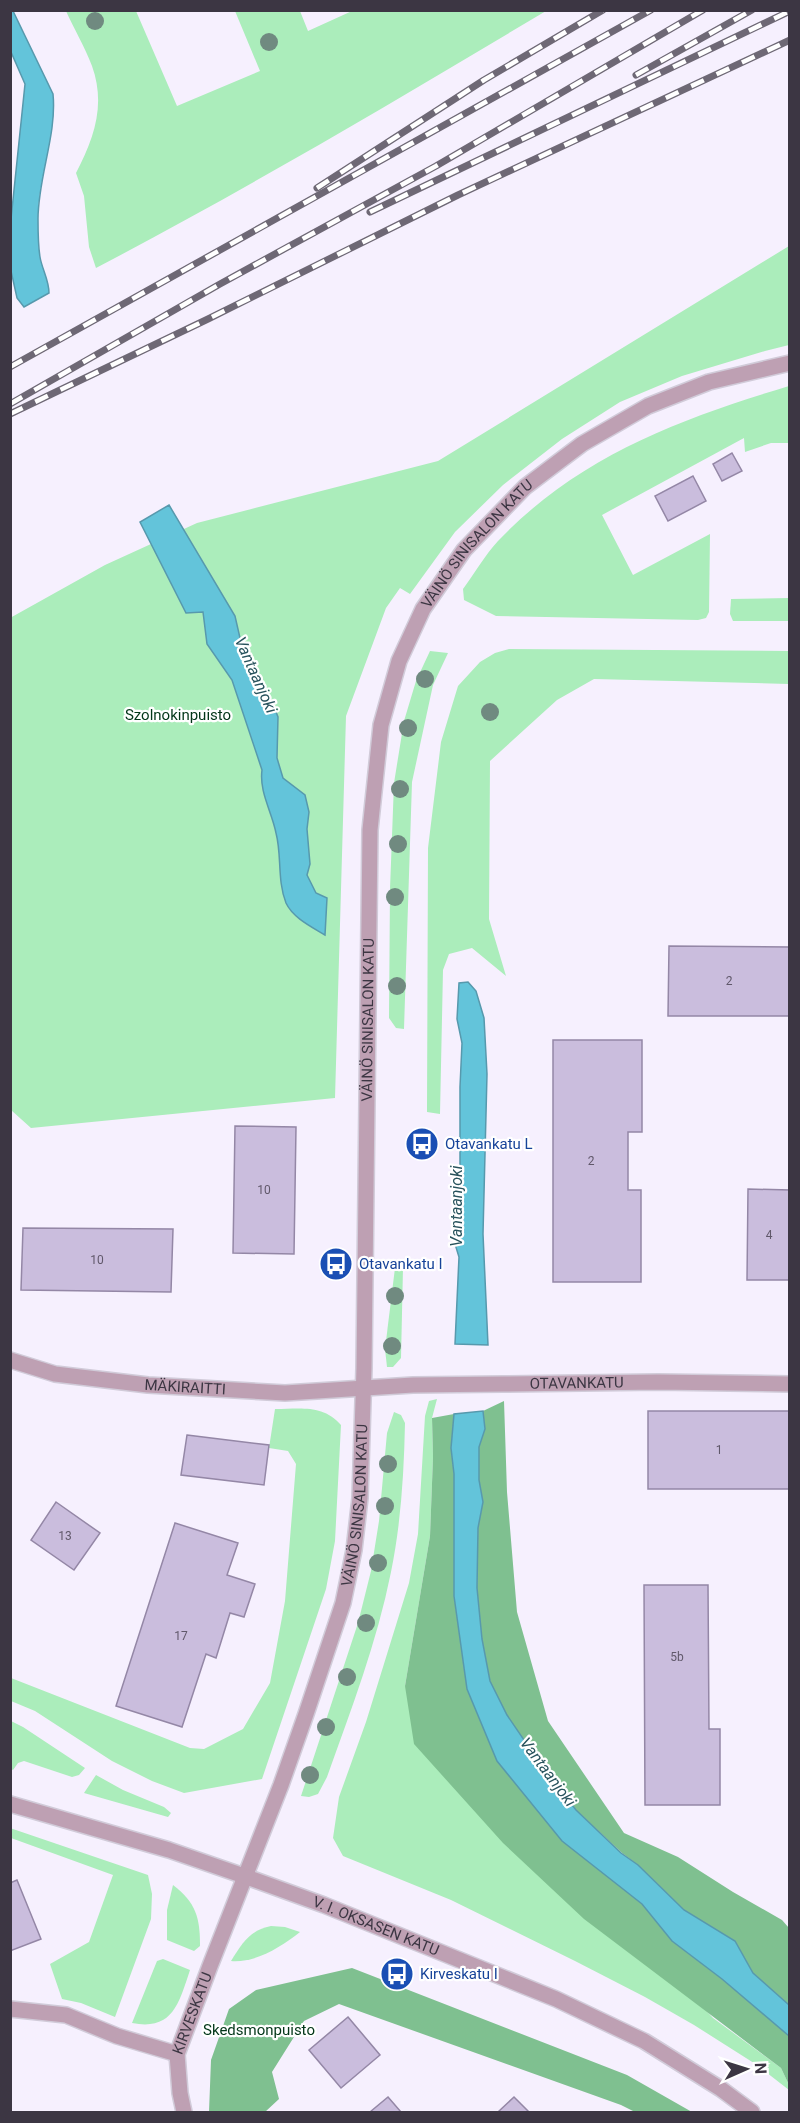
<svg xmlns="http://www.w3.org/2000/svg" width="800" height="2123" viewBox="0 0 800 2123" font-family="Roboto,sans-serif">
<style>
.green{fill:#abedbb}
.forest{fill:#7fc090}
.water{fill:#63c4da;stroke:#5799ad;stroke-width:1.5}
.building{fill:#cabddd;stroke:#9487a6;stroke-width:1.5}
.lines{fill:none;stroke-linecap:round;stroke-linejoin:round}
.minor-casing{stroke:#d1cbd9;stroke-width:18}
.tertiary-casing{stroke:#d1cbd9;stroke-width:18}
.minor{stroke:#bea0b3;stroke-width:15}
.tertiary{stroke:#bea0b3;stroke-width:15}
.rail-casing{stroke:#6e6875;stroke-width:7}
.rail{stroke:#fff;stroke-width:4.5;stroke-dasharray:14;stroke-linecap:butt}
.tree{fill:#708a80}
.labels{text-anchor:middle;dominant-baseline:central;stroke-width:4.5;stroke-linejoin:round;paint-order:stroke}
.number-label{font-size:12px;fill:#60586a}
.street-label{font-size:15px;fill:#3c3643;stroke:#fff}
.park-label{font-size:15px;fill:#023618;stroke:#fff}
.transit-label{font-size:15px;fill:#164399;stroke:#fff;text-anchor:start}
.water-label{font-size:16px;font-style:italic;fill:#27525c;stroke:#fff}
</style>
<rect width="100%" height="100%" fill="#f6f0fe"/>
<g class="green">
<path d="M66,11h70l41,95 83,-35 -25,-60h65l8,20 44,-20h194c-148,88 -297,177 -450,257l-7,-21 -5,-51 -8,-23c18,-35 30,-68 16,-107 -7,-19 -18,-37 -26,-55z"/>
<polygon points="789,246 789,345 765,351 682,376 620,402 562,439 503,485 455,532 410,594 400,588 386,608 346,716 335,1098 31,1128 11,1110 10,618 105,565 197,523 438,461"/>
<path d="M789,386v57h-18l-26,9 -1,-14 -142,77 31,60 77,-41 -1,78 -3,6 -8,2 -202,-4 -32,-16 -1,-11c11,-15 22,-34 35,-48 81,-85 182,-122 291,-155z"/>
<polygon points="789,598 789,621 733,621 730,614 731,599"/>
<polygon points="509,649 789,651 789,684 594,679 557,700 490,761 489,919 506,976 472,948 449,954 443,970 440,1114 427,1112 428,848 441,742 458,686 480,662 495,653"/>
<polygon points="430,651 448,653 433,685 412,782 404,1029 396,1028 389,1018 390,889 394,783 404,721 416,681"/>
<polygon points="395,1268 403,1268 401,1358 393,1367 387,1367 385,1349"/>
<polygon points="437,1399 432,1418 433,1457 430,1536 405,1686 713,2018 781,2068 789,2085 789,2090 757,2065 694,2025 645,1997 575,1961 451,1900 343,1856 333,1838 339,1797 366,1722 409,1583 418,1534 425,1416 429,1401"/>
<path d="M275,1409c25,0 48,-5 66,16l-6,116 -9,48 -64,190 -78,14 -32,-12 -40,-20 -77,-50 -24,-10v-23l179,70 14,1 39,-20 27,-46 15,-82 11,-137 -8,-13 -19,-3z"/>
<path d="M394,1412l7,3 4,8c-1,50 -4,100 -14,149 -14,70 -40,138 -64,205l-9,17 -9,3 -8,-1 57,-173 13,-52 8,-50 8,-88z"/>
<polygon points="11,1721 23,1727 85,1768 79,1775 72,1777 24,1761 18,1763 13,1770 11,1769"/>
<polygon points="96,1775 123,1790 164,1807 171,1813 168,1817 84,1793"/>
<polygon points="10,1828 148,1875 152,1894 151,1919 115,2017 81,2003 62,1999 50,1964 89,1942 113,1875 11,1838"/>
<path d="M173,1885c23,18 27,32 27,61l-6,5 -27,-11v-30z"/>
<path d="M271,1926l14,1 15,5c-19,15 -44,31 -69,29 11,-18 19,-31 40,-35z"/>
<path d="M163,1959l27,11c-11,33 -17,61 -58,53l25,-62z"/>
</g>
<g class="forest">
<polygon points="504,1401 507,1492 517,1612 548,1721 624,1833 678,1857 733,1892 782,1920 789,1928 789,2005 753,1973 735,1941 684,1910 638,1865 622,1853 576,1810 541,1765 507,1715 490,1681 482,1639 477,1588 478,1528 483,1502 479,1480 479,1447 485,1429 483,1411"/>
<polygon points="454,1414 451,1448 454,1474 454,1596 467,1689 610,1877 642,1904 672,1941 722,1979 789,2036 789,2085 781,2068 584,1919 503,1843 414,1744 405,1686 430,1536 433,1457 432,1418"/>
<polygon points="352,1968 627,2075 692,2112 635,2112 621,2105 339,2004 304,2021 272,2072 279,2099 265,2112 209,2112 211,2060 229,2009 256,1990"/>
</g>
<g class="water">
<path d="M10,11h3l40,83c4,41 -15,83 -15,125 0,12 0,26 2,38 2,12 9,23 9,36l-25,14 -7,-9 -6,-27v-52l14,-135 -14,-32z"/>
<path d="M169,505l66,111 5,22 16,36v9l11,18 5,1 6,15 -1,41 6,20 22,17 4,17 -2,17 3,35 -3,11 9,18 11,5 -2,37c-13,-8 -32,-17 -39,-32 -9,-23 -4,-47 -10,-70 -4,-21 -17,-41 -14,-63l-30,-90 -25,-36 -4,-32 -17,1 -46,-91z"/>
<polygon points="468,982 476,991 484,1018 487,1074 483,1234 488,1345 455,1344 459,1257 455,1244 460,1173 460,1087 462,1043 457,1019 459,983"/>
<polygon points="483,1411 485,1429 479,1447 479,1480 483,1502 478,1528 477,1588 482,1639 490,1681 507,1715 541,1765 576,1810 621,1853 638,1865 684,1910 735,1941 753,1973 789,2005 789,2036 722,1979 672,1941 642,1904 562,1841 497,1761 467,1689 454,1596 454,1474 451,1448 454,1414"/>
</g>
<g class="building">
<polygon points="732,453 742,471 722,481 713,464"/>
<polygon points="693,476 706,501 668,521 655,496"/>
<polygon points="669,946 790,947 790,1016 668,1016"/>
<polygon points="553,1040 642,1040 642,1132 628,1132 628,1190 641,1190 641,1282 553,1282"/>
<polygon points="235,1126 296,1127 294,1254 233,1253"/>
<polygon points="748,1189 790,1190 790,1280 747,1280"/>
<polygon points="23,1228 173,1229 171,1292 21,1290"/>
<polygon points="648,1411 790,1411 790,1502 789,1489 648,1489"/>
<polygon points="187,1435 269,1445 264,1485 181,1475"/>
<polygon points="56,1502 100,1533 74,1570 31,1540"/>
<polygon points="175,1523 238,1543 227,1575 255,1584 244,1617 230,1613 216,1658 206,1654 182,1727 116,1706"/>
<polygon points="644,1585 708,1585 709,1729 720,1729 720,1805 645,1805"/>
<polygon points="17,1880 41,1939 10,1951 10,1883"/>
<polygon points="348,2017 380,2055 341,2088 309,2050"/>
<polygon points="388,2097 401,2112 370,2112"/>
<polygon points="514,2097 529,2112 498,2112"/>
</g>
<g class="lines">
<g class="minor-casing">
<g id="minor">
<path id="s1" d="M10,1360l45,14 93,11 137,8 128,-8 90,-1 155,-2 132,2"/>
<polyline points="10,2009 66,2015 117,2036 177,2054"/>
<path id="s2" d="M184,2112l-4,-19 -3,-39 33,-88 71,-181 25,-71 37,-111 11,-53 6,-52 4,-130 6,-538 11,-105 18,-64 24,-52 41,-59 61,-63 57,-43 66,-38 61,-24 81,-19"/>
</g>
</g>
<g class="tertiary-casing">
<g id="tertiary">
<path id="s3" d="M10,1804l159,46 75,26 80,29 232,94 88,42 77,48 31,23"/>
</g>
</g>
<use href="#minor" class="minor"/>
<use href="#tertiary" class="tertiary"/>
<g class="rail-casing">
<g id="rail">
<polyline points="636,75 752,10"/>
<polyline points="317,188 484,80 603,10"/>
<polyline points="370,212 790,11"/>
<polyline points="10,367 651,10"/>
<polyline points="10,404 220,284 436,166 703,10"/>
<polyline points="10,414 208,319 458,195 790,40"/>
</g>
</g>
<use href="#rail" class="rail"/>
</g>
<g class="tree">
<circle cx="95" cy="21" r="9"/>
<circle cx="269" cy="42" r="9"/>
<circle cx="425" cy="679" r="9"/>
<circle cx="490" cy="712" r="9"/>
<circle cx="408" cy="728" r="9"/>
<circle cx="400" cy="789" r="9"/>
<circle cx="398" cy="844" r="9"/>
<circle cx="395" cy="897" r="9"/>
<circle cx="397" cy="986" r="9"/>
<circle cx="395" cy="1296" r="9"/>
<circle cx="392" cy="1346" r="9"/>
<circle cx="388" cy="1464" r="9"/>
<circle cx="385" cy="1506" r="9"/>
<circle cx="378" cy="1563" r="9"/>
<circle cx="366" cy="1623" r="9"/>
<circle cx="347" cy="1677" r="9"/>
<circle cx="326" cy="1727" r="9"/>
<circle cx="310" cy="1775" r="9"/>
</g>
<defs>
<g id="bus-disc" transform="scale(1.725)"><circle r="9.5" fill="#1a4fb4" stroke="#fff"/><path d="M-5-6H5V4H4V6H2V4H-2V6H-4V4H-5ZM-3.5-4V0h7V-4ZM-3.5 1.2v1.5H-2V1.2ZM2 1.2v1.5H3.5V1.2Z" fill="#fff"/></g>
</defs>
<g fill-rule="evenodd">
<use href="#bus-disc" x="422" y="1144"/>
<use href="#bus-disc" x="336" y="1264"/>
<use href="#bus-disc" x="397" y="1974"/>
</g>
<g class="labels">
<g class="number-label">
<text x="729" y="981">2</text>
<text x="591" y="1161">2</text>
<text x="264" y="1190">10</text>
<text x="769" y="1235">4</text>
<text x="97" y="1260">10</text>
<text x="719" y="1450">1</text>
<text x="65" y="1536">13</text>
<text x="181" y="1636">17</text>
<text x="677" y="1657">5b</text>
</g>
<g class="street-label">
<text stroke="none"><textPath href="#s2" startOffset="1628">VÄINÖ SINISALON KATU</textPath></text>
<text stroke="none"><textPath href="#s2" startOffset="1124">VÄINÖ SINISALON KATU</textPath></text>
<text stroke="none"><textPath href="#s1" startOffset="570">OTAVANKATU</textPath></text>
<text stroke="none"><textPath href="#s1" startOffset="178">MÄKIRAITTI</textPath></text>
<text stroke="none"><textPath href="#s2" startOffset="638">VÄINÖ SINISALON KATU</textPath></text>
<text stroke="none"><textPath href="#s3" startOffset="386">V. I. OKSASEN KATU</textPath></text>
<text stroke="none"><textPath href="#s2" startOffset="102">KIRVESKATU</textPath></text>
</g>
<g class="park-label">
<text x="178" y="715">Szolnokinpuisto</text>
<text x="259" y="2030">Skedsmonpuisto</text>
</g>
<g class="transit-label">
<text x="445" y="1144">Otavankatu L</text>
<text x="359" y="1264">Otavankatu I</text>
<text x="420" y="1974">Kirveskatu I</text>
</g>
<g class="water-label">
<text transform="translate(256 675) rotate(66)">Vantaanjoki</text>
<text transform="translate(456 1206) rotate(-90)">Vantaanjoki</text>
<text transform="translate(548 1772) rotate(53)">Vantaanjoki</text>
</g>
</g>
<rect width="800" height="2123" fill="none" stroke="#3c3643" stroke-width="24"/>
<g transform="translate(746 2069) rotate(87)" stroke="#ffffff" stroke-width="4.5" paint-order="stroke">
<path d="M0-4.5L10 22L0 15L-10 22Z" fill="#3c3643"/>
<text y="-9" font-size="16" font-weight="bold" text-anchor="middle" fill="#3c3643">N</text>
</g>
</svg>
